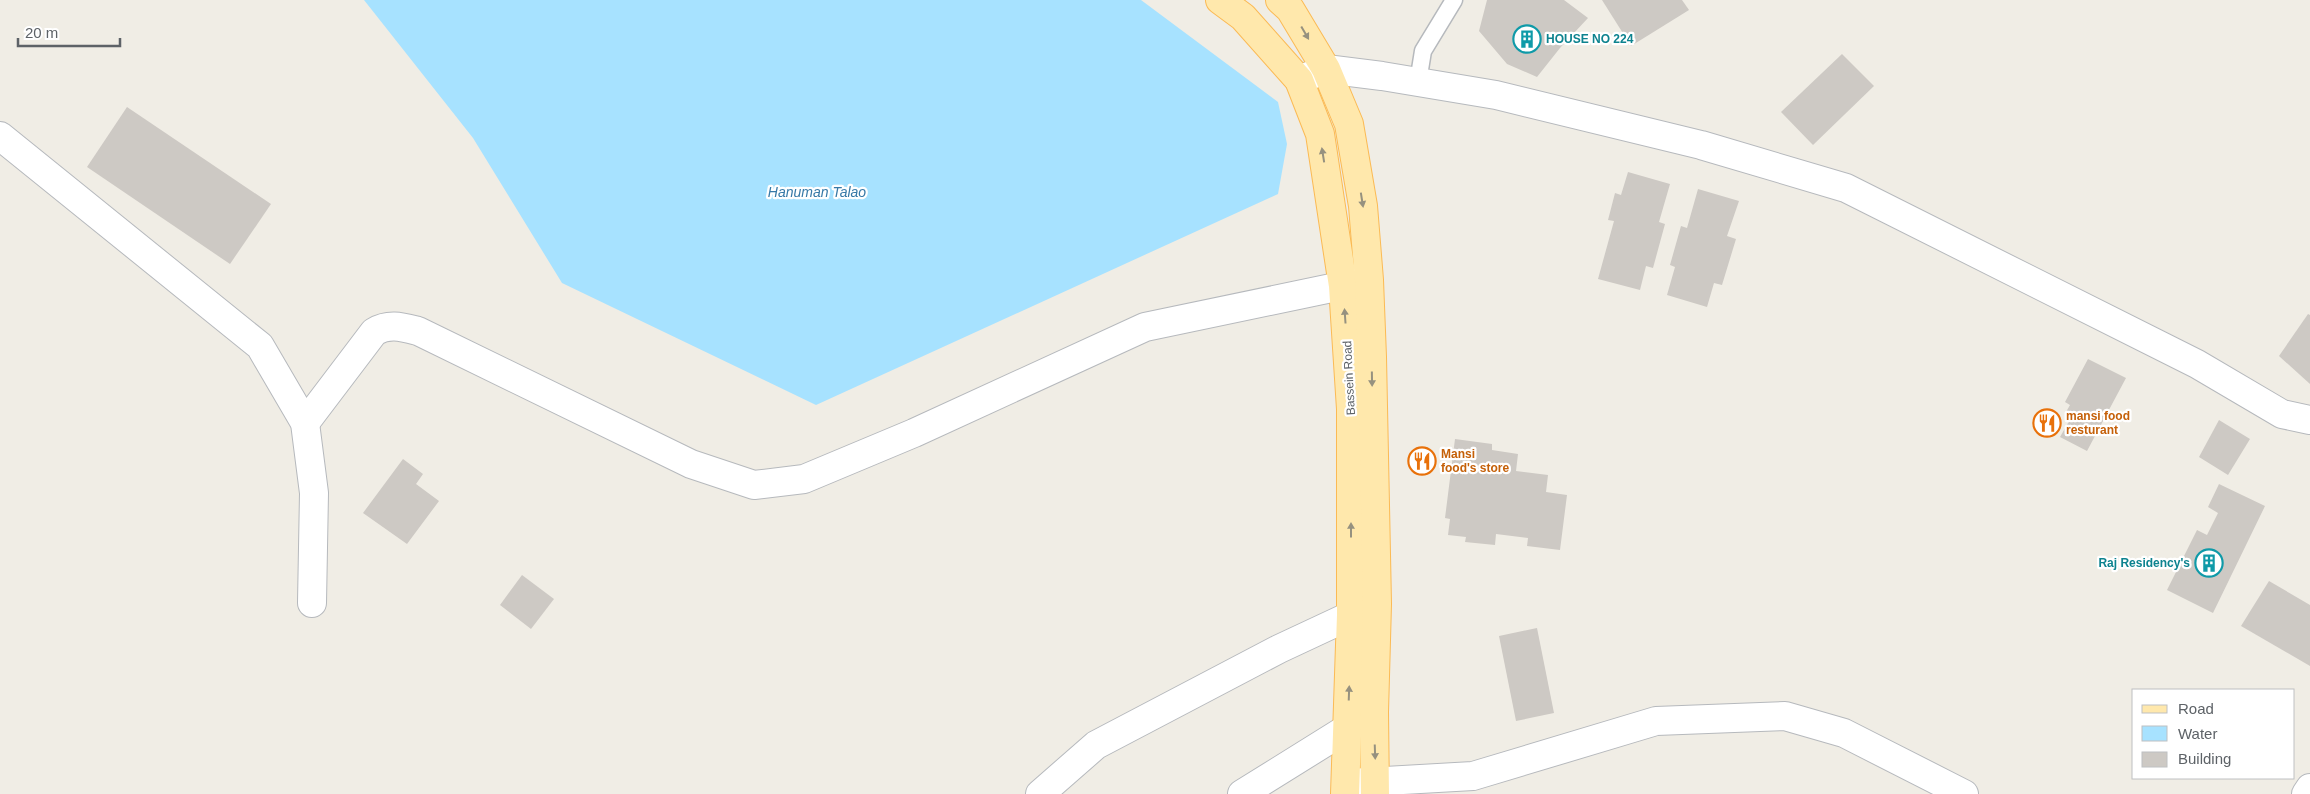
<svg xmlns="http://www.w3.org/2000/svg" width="2310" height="794" viewBox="0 0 2310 794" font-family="Arial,sans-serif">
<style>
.water{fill:#a7e2ff}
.building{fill:#cdc9c4}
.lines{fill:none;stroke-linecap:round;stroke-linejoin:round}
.lane-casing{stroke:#b6b9bd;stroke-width:19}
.street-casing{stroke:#b6b9bd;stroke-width:30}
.primary-casing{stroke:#fbba54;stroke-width:30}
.lane{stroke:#fff;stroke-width:16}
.street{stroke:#fff;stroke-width:28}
.primary{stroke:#ffe8ac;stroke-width:28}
.oneway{fill:#96917f}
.labels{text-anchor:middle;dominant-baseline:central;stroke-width:4.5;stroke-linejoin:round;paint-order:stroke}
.culture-label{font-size:12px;font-weight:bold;fill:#0d838f;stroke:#fff;text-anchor:start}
.street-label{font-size:12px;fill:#5d6267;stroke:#fff}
.food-label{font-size:12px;font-weight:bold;fill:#c56008;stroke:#fff;text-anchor:start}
.water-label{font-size:14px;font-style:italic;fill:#3779a7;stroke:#fff}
</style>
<rect width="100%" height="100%" fill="#f0ede5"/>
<polygon class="water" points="364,0 1141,0 1278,102 1287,144 1278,194 816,405 562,283 473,138"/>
<g class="building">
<polygon points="1487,0 1564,0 1588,18 1560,48 1537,77 1507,64 1479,31"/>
<polygon points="1602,0 1682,0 1689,10 1631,46"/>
<polygon points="1842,54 1874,86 1813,145 1781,112"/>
<polygon points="127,107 271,204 230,264 87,167"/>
<polygon points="1628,172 1670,184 1659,222 1665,224 1653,268 1646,266 1640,290 1598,279 1614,221 1608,220 1615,193 1621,195"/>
<polygon points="1698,189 1739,201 1727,236 1736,239 1722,285 1714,283 1707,307 1667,295 1675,267 1670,265 1681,226 1687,228"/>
<polygon points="2308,314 2310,315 2310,384 2279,356"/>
<polygon points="2088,359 2126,378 2087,451 2060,437 2072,416 2066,412 2070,405 2065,402"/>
<polygon points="2219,420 2250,439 2228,475 2199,457"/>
<polygon points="1455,439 1492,444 1492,450 1518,454 1516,471 1548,475 1546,492 1567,495 1560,550 1527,546 1528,538 1496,534 1495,545 1465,542 1466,537 1448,535 1450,519 1445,518"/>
<polygon points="403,459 423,474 416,484 439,501 407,544 363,513"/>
<polygon points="2219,484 2265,506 2213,613 2167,590 2197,530 2207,535 2218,513 2208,507"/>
<polygon points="522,575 554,599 531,629 500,605"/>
<polygon points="2269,581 2310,605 2310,666 2241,626"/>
<polygon points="1537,628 1554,713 1516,721 1499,636"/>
</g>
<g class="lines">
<g class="lane-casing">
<polyline id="lane" points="1418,82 1423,51 1454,0"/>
</g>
<g class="street-casing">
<g id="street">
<polyline points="1299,80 1326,69 1382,76 1496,95 1701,145 1846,188 2197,364 2282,414 2310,420"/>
<polyline points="0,136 260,346 305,423 314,493 312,603"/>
<path d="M305,423l69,-91c15,-9 28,-5 44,-1l273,133 63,21 50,-6 110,-46 231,-106 220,-46"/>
<polyline points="1350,783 1473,776 1656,721 1785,716 1844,733 1964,794"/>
<polyline points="1040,794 1096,745 1279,649 1371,606"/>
<polyline points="1242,794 1364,718"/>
<polyline points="2306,794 2310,788"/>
</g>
</g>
<g class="primary-casing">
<g id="primary">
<polyline points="1220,0 1243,17 1299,80 1320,134 1343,286 1351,409 1351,615 1345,794"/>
<polyline points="1280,0 1290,9 1326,69 1349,124 1363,206 1369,280 1372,357 1377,604 1374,712 1375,794"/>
</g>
</g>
<use href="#lane" class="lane"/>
<use href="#street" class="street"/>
<use href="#primary" class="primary"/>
</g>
<defs><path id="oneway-solid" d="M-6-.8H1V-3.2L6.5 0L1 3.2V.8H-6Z" transform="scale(1.25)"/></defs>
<g class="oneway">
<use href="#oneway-solid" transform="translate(1305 33) rotate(60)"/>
<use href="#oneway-solid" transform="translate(1323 155) rotate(-99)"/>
<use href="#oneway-solid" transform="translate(1362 200) rotate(81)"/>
<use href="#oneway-solid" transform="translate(1345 316) rotate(-94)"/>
<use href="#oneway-solid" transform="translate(1372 379) rotate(89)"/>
<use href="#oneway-solid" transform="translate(1351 530) rotate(-90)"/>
<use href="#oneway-solid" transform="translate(1349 693) rotate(-88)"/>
<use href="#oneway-solid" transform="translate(1375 752) rotate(88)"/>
</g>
<defs>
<g id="building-ring" transform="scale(1.4375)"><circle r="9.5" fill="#fff" stroke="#0f9aa8" stroke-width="1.5"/><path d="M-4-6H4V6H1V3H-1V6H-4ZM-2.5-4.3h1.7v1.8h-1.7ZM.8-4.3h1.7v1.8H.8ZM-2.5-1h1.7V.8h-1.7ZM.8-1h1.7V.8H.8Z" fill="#0f9aa8"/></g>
<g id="restaurant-ring" transform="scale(1.4375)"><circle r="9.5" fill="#fff" stroke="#e8710a" stroke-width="1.5"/><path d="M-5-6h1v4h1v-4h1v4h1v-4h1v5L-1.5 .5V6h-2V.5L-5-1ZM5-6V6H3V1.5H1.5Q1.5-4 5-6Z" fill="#e8710a"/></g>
</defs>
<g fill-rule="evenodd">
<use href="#building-ring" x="1527" y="39"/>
<use href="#restaurant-ring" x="2047" y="423"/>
<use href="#restaurant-ring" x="1422" y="461"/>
<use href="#building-ring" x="2209" y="563"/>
</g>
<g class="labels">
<g class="culture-label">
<text x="1546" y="39">HOUSE NO 224</text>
<text x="2190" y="563" text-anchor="end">Raj Residency's</text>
</g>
<g class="street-label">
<text transform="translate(1349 378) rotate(-93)">Bassein Road</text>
</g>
<g class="food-label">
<text x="2066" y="416">mansi food<tspan x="2066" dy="14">resturant</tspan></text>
<text x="1441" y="454">Mansi<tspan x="1441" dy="14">food's store</tspan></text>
</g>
<g class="water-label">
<text x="817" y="192">Hanuman Talao</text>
</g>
</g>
<rect x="2132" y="689" width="162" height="90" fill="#ffffff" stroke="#bec0c2"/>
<rect x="2142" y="705" width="25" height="8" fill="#ffe8ac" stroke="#bec0c2"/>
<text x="2178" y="714" font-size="15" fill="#5d6267">Road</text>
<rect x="2142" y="726" width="25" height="15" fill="#a7e2ff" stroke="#bec0c2"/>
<text x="2178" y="739" font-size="15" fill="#5d6267">Water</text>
<rect x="2142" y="752" width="25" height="15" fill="#cdc9c4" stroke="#bec0c2"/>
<text x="2178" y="764" font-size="15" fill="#5d6267">Building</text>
<path d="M18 38v8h102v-8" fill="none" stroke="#5d6267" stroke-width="2.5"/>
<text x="25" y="38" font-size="15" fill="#5d6267" stroke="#ffffff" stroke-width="4" paint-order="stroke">20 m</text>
</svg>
